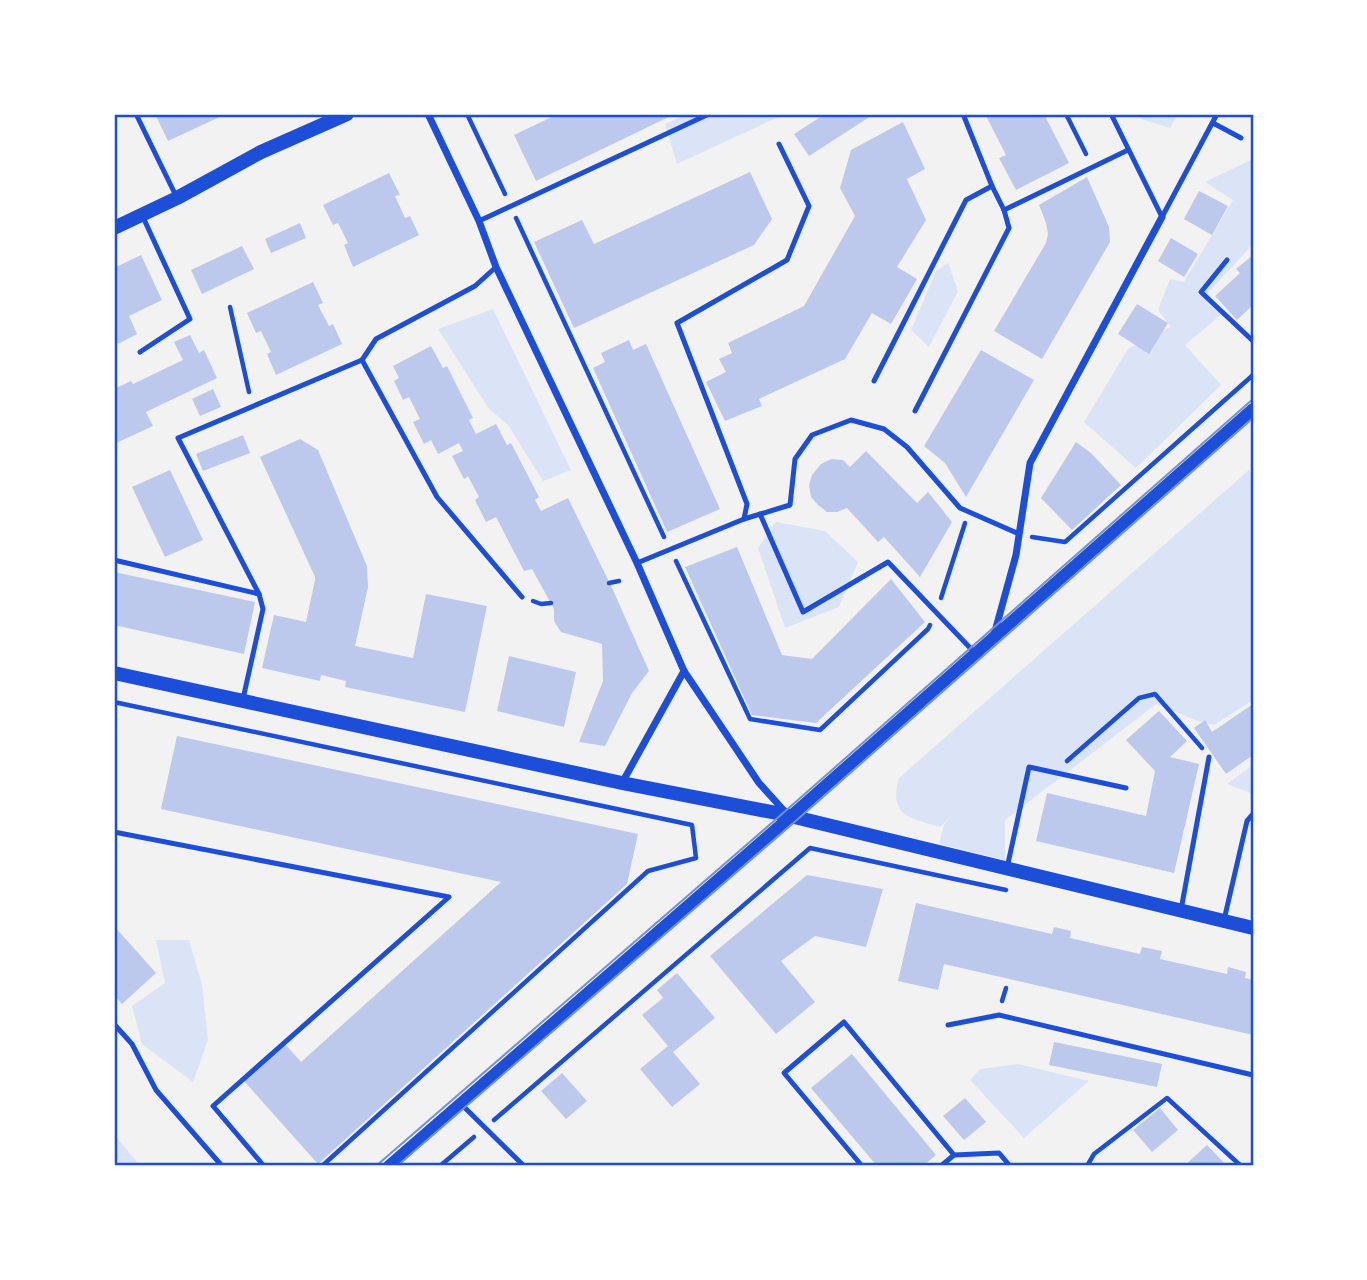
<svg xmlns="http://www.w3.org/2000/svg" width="1367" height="1280" viewBox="0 0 1367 1280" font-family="'Roboto Condensed',sans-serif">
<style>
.green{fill:#dbe4f7}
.building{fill:#bdc9ec}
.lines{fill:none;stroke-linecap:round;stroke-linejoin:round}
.path{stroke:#1d4ed8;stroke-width:4.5}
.service{stroke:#1d4ed8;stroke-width:5}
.minor{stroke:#1d4ed8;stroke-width:7}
.tertiary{stroke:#1d4ed8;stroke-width:12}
.secondary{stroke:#1d4ed8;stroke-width:14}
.tram{stroke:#7290e2;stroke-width:2}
.neatline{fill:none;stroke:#1d4ed8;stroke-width:2.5}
</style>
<rect width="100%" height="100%" fill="#f2f2f2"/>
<g class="green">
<polygon points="687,114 785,114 677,164 665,124"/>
<polygon points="1137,114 1178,114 1170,128 1141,119"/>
<polygon points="1253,159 1253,244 1208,293 1222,314 1185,345 1221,385 1136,468 1084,422 1128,349 1171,327 1158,310 1170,279 1184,282 1233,200 1205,182"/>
<polygon points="948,263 958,291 929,347 911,330 936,271"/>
<polygon points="493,309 571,470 543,481 508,425 489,409 438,329"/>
<path d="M1249,470l4,5v225l-39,25 -19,-5 -39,-16 -151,116v40l-66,-16 5,-19 7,-9 -11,11c-30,-9 -52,-10 -41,-49z"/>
<polygon points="776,522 825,531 858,562 839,607 785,628 758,548"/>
<polygon points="1253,765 1253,794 1227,784"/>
<polygon points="156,940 189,940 202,985 208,1040 193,1082 142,1044 132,1006 165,983"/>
<polygon points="1018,1064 1089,1081 1024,1138 970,1080 980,1069"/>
<polygon points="114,1134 140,1166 114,1166"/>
</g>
<g class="building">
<polygon points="155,114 226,114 168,141"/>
<polygon points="558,114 675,114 536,181 514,135"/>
<polygon points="825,114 874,114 809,156 794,134"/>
<polygon points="985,114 1044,114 1069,163 1016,190 999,158 1006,155"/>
<polygon points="903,122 925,169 907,179 926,220 897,267 917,279 891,324 872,313 845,359 759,399 762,406 725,421 706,382 726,372 719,359 732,353 728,343 804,306 855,216 840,188 851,150"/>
<polygon points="750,172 772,219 754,245 574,328 534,242 582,220 594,244"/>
<polygon points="389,173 400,195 395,196 405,218 410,216 419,235 353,267 344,245 348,243 338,223 333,225 323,205"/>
<polygon points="1087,177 1109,227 1110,242 1042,359 994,331 1046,243 1048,234 1046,223 1039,205"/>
<polygon points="1199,191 1228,206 1212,235 1184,219"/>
<polygon points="300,223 306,238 271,253 265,239"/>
<polygon points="1171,238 1198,254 1184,277 1158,261"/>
<polygon points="242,246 254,269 202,294 191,270"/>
<polygon points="141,255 162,300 129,316 137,334 118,344 115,339 114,340 114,268"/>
<polygon points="1253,255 1253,305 1237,320 1215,296 1240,273 1236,269"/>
<polygon points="313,282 323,303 318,305 329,326 333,324 342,344 276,375 267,354 271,352 261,331 256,333 247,313"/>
<polygon points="1137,304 1168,323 1149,354 1118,334"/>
<polygon points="190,335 199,353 204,350 217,378 146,412 153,426 114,444 114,389 131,381 133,384 183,360 174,342"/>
<polygon points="629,340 633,350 646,344 720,509 667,532 593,368 605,362 601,353"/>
<polygon points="431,346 443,368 447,366 473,418 469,420 476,434 496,424 507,445 511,443 539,497 535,500 541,511 568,498 613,590 649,671 632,693 605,746 579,742 603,681 602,644 561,632 554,621 554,609 532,569 524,571 496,517 486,522 475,500 479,497 468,476 464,479 452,456 463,451 459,443 438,454 431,440 424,444 413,422 420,419 409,397 403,400 394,381 399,378 393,366"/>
<polygon points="981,350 1034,380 966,497 945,463 924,446"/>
<polygon points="213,389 221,407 200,416 192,399"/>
<polygon points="243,435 250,453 203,471 196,454"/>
<polygon points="300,439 318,450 367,566 368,587 355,646 413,658 426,594 487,606 465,712 345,687 346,681 321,675 320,681 262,668 274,615 306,622 315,580 315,577 260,457"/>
<polygon points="1076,442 1091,453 1121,485 1072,530 1041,498"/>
<polygon points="866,451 917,503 928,492 952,522 920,577 884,537 878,542 847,508 837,512 827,512 818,505 811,497 809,485 812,475 821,464 831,459 843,460 850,467"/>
<polygon points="170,470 203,540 165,557 132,487"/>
<polygon points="737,547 782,655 812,659 891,579 925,622 816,723 752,715 685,567"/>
<polygon points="114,572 255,602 244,654 114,625"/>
<polygon points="509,656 576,672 564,727 497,711"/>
<polygon points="1253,704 1253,755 1226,774 1194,728 1205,720 1212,732"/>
<polygon points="1159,711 1187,741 1170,757 1199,764 1174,873 1036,841 1047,793 1146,816 1155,771 1126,740"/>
<polygon points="177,736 638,834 627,884 318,1164 244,1081 285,1044 301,1062 501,882 161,809"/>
<polygon points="807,875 883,889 866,947 815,936 781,961 815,1002 776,1034 710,956"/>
<polygon points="916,903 1052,934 1054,927 1071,931 1070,938 1140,954 1142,947 1162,951 1160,959 1227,974 1228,967 1246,972 1245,978 1253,980 1253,1035 944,964 938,990 898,981"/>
<polygon points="114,926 156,973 122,1004 114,995"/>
<polygon points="677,973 715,1018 673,1052 700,1084 672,1107 640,1069 668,1046 642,1015 663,998 657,990"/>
<polygon points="1054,1042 1162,1064 1157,1087 1049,1065"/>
<polygon points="852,1054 936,1155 923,1166 877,1166 811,1088"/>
<polygon points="562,1073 587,1101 566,1119 541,1091"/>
<polygon points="965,1098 986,1122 964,1140 943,1116"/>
<polygon points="1160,1108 1178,1130 1152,1152 1133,1130"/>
<polygon points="1207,1145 1227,1166 1184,1166"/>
</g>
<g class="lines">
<g class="path">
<polyline points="467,114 505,194"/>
<polyline points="1066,114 1086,154"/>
<polyline points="516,218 664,537"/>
<polyline points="230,307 249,392"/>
<polyline points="1032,537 1065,542 1253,375"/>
<polyline points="676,561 750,719 820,730 928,629 930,625"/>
<polyline points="609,583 619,581"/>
<polyline points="941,598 965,523"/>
<polyline points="533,601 541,604 551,603"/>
<polyline points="114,702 692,825 696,858 648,871 322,1166"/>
<polyline points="1067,761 1139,698 1155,694 1202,748"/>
<polyline points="1002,1001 1006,988"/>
<polyline points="494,1120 810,848 1006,890"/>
<polyline points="440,1166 474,1137"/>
<polyline points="1087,1166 1094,1154 1167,1098 1241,1166"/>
</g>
<g class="service">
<polyline points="136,114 177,198"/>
<polyline points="963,114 992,186 1004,210 1128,150"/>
<polyline points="1111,114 1162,217"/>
<polyline points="1213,123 1241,138"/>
<polyline points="1162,217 1217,114"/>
<polyline points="479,221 709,114"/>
<polyline points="1227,260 1201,292 1253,341"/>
<polyline points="140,352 190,319 142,215"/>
<polyline points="362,360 437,497 522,597"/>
<polyline points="874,381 966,200 992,186"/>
<polyline points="915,411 1009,228 1004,210"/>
<polyline points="760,514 803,612 888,562 975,653"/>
<polyline points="744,519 790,505 795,459 812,435 851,420 884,429 907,447 960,508 1019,534"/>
<polyline points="114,560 259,594"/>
<polyline points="637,563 744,519 747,504 677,323 787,260 809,206 779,144"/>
<polyline points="243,699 263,609 259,594 178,438 362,360 376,339 475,286 496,267"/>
<polyline points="114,832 449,897 213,1106 264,1166"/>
<polyline points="1007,868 1029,767 1126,788"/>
<polyline points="1181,910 1209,757"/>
<polyline points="1224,920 1247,821 1253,814"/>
<polyline points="114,1024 132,1044 156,1090 222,1166"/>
<polyline points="948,1025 999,1015 1253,1075"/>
<polyline points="461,1104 524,1166"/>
<polyline points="862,1166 784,1073 844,1022 954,1155"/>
<polyline points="941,1166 954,1155 999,1153 1010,1166"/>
</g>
<g class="minor">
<polyline points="428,114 479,221 496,267 637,563 684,671 759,783 787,814"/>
<polyline points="994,635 1016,555 1030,463 1162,217"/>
<polyline points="622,783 684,671"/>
</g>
<polyline class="tertiary" points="389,1166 790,817 1253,409"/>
<g class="secondary">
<polyline points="114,228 177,198 261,152 347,114"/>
<polyline points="114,673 622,783 782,814 1253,928"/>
</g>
<g class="tram">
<polyline points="376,1166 782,814 1253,399"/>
<polyline points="397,1166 798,819 1253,418"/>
</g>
</g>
<rect width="1367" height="1280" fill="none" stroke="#ffffff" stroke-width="231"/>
<rect x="116" y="116" width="1136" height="1048" class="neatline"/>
</svg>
